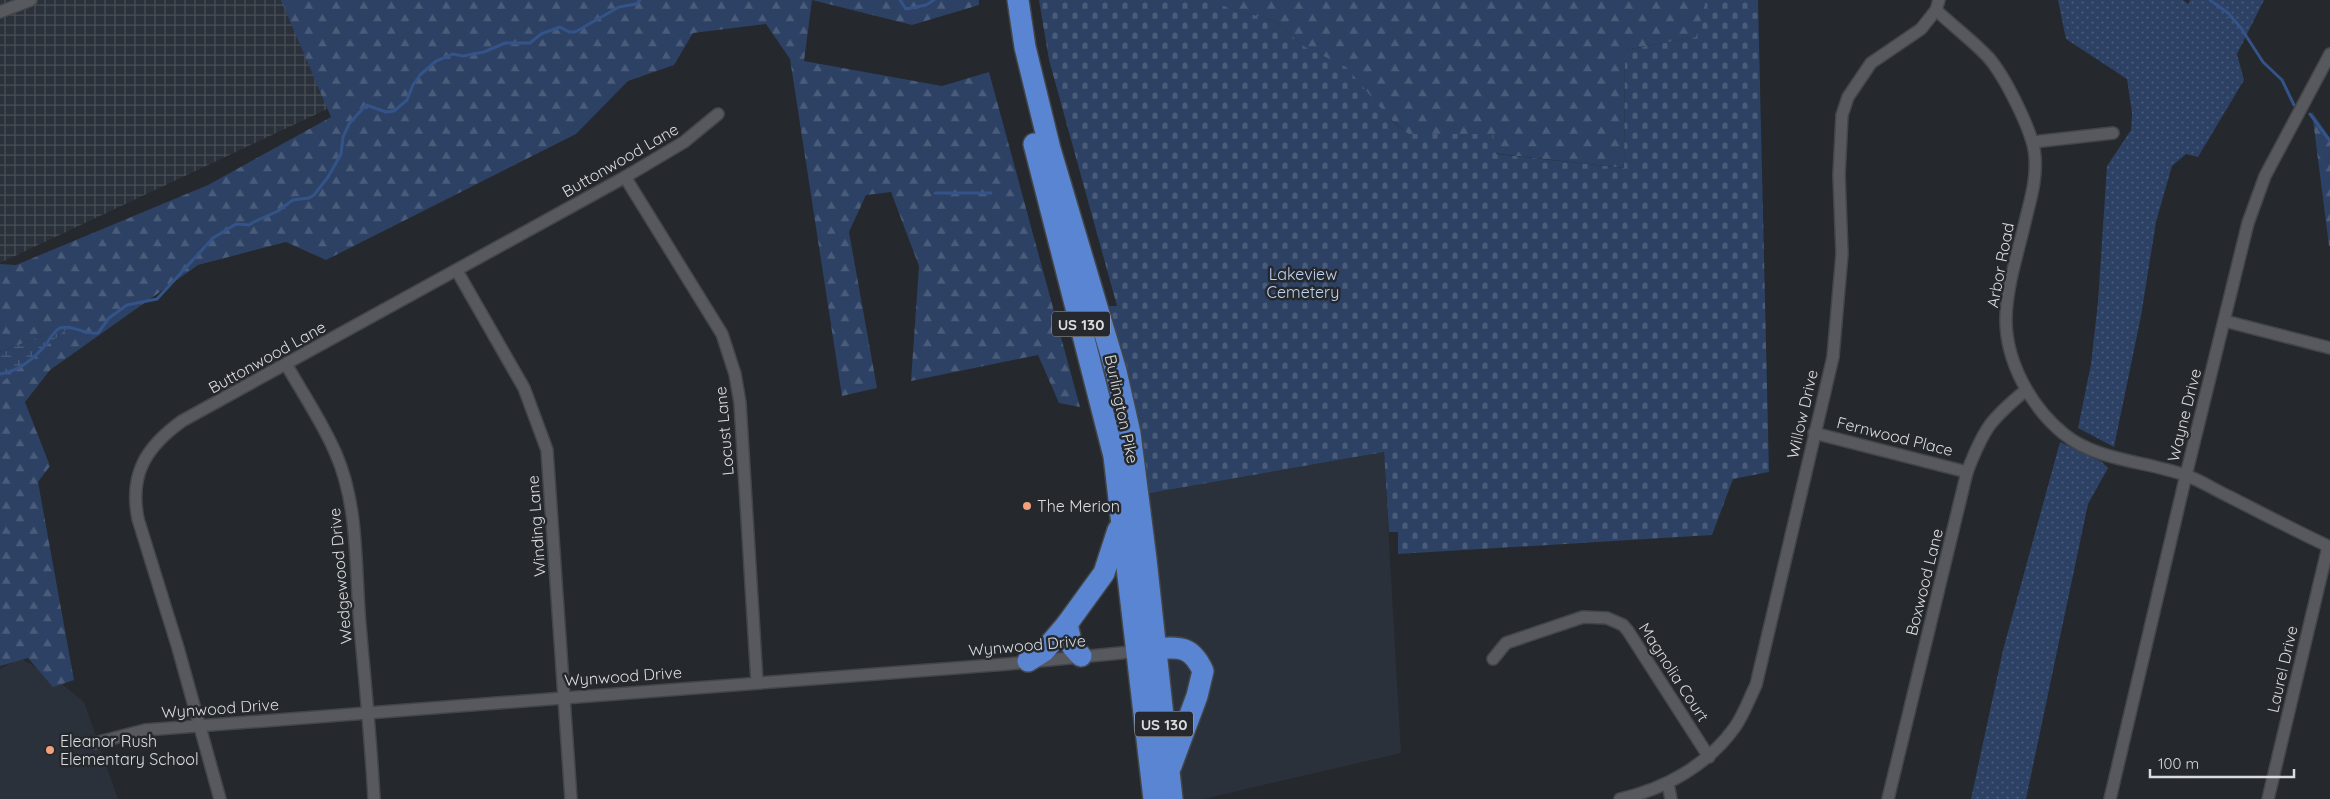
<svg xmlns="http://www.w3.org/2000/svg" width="2330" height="799" viewBox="0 0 2330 799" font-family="Quicksand,sans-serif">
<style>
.built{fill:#2b313a}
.industrial{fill:url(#industrial-grid)}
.grass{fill:url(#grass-dots)}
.forest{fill:url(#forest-firs)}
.wetland{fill:url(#wetland-marsh)}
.cemetery{fill:url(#cemetery-stones)}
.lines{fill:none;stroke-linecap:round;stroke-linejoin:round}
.stream{stroke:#345388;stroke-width:3}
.street-casing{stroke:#434649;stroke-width:14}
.highway-casing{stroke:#434649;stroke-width:24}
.street{stroke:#57595e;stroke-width:11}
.highway{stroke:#5985d2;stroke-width:21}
.poi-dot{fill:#f1a17b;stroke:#25282c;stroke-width:2}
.labels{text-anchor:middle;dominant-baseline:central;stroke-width:5;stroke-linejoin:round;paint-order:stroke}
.shield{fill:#25282c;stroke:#a4a6a9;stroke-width:1}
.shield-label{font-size:15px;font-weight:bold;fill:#dadcde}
.street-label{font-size:16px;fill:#dadcde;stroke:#25282c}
.park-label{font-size:16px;fill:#bed2f2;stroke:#25282c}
.poi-label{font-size:16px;fill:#dadcde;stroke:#25282c;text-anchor:start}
</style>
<defs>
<pattern id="industrial-grid" width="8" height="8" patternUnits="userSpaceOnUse" patternTransform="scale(1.25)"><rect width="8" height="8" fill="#2b313a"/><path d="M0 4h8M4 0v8" fill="none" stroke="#494e56"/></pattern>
<pattern id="grass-dots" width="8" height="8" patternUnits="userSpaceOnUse" patternTransform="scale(1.25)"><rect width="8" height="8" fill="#2c4164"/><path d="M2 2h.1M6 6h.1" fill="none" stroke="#4a5c7a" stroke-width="1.8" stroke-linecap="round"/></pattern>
<pattern id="forest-firs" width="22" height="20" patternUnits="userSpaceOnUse" patternTransform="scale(1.25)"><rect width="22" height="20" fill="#2c4164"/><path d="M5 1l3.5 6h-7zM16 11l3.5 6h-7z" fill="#4a5c7a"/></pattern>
<pattern id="wetland-marsh" width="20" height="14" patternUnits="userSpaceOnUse" patternTransform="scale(1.25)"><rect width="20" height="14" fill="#2c4164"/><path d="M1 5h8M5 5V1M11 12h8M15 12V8" fill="none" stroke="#4a5c7a"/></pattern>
<pattern id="cemetery-stones" width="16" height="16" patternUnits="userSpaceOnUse" patternTransform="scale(1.25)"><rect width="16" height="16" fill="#2c4164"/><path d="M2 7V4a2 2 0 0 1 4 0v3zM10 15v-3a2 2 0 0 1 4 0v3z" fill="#4a5c7a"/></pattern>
</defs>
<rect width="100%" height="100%" fill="#25282c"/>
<g class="built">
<polygon points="1384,452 1401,753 1204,799 1172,799 1139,495"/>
<polygon points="20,658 56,679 84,702 118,799 0,799 0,669"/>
</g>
<polygon class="industrial" points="0,0 454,0 389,80 0,263"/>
<g class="grass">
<polygon points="2058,0 2183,0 2188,4 2190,0 2264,0 2237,54 2244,80 2198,157 2186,154 2172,166 2156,222 2141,316 2114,447 2078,428 2091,364 2098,302 2107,166 2131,130 2132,113 2127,79 2066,39"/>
<polygon points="2060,442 2102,462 2108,468 2088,504 2026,799 1971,799 2003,650"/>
</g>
<g class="forest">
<polygon points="281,0 979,0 979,5 912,25 812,0 804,61 942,86 989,72 1080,407 1059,403 1038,355 911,381 919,266 891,192 866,195 849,232 877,388 842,396 790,59 766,24 693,33 674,65 628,81 576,134 326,260 286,242 198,265 50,370 25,402 50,466 38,482 74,680 53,687 28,658 0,666 0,383 71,325 0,352 0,264 16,265 208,185 331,117"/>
<polygon points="1207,0 1706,0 1697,37 1625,50 1624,168 1421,145 1274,21 1208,2"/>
<polygon points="2312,112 2330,138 2330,246 2329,246"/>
</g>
<polygon class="wetland" points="73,324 1,383 0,383 0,352"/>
<polygon class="cemetery" points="1039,0 1218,0 1220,5 1274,21 1305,47 1346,67 1392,121 1408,134 1493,134 1496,154 1624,168 1625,50 1696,37 1706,0 1758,0 1769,472 1733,479 1712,535 1398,554 1398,532 1389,532 1384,452 1139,495 1096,306 1117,306 1049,60"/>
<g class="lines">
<g class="stream">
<polyline points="900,0 906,9 926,5 934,0"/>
<polyline points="2210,0 2228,13 2241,28 2263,62 2282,80 2294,105"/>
<polyline points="2310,114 2330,141"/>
<polyline points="935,193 991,193"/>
<path d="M0,374c20,-3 35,-16 47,-31 3,-5 7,-12 13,-15 11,-4 25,7 38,5l11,-15 18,-13 30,-6 56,-61 23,-14 13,1 5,-3 24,-11 15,-11 16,-2 5,-3 14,-18 13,-23 2,-17 6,-13 17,-19 20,7 8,-1 13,-11 6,-15 7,-10 16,-14 17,-7 10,2 21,-4 21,-9h25l11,-9 19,-7 9,5h6l44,-25 17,-3 4,-4"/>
</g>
<g class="street-casing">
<g id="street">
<path d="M1936,10c17,16 36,30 52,47 16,18 46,76 47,100 2,22 -5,44 -10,65 -7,31 -18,63 -19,95 -1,44 25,90 58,117 33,27 82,27 121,41 15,5 30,15 45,22 33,17 66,34 100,50"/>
<polyline points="0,12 31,0"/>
<polyline points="2033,142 2113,133"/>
<polyline points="625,177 722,334 735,374 740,403 757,682"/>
<polyline points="457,271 524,388 547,450 571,799"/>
<polyline points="2225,321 2330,348"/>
<path d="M286,364c17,30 37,59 50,90 23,53 19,114 24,171 5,58 11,116 14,174"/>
<polyline points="1814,433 1967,472"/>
<polyline points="1493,659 1506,643 1583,617 1607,618 1623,625 1628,631 1709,757"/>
<polyline points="95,743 145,730 1008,664 1141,651"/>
<polyline points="1668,784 1671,799"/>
<path d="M220,799l-42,-151 -40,-129c-9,-45 8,-72 44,-98l443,-244 59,-35 34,-28"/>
<path d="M1620,799c45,-10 88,-34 115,-72 9,-13 14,-28 21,-42l77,-328 9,-103 -3,-79 3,-60 6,-18 23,-34 50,-34 15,-19 3,-10"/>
<path d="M1888,799l79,-327c17,-44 23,-52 59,-82"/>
<polyline points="2110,799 2186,475 2248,223 2265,176 2330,54"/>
<polyline points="2268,799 2328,547"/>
</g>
</g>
<g class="highway-casing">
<g id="highway">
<polyline points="1018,0 1025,47 1050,149 1116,371 1130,433 1146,559 1172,799"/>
<polyline points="1034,144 1114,456 1154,799"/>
<path d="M1155,649c26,-3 37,-2 48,22l-6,25 -26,70"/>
<polyline points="1081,656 1072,646 1067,624 1104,573 1118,530"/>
<polyline points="1028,661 1044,651 1067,624"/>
</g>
</g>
<use href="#street" class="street"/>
<use href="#highway" class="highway"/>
</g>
<g class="poi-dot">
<circle cx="1027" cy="506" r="5"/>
<circle cx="50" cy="750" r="5"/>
</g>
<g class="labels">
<g class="shield">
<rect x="1052" y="311.5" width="58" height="25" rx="4"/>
<rect x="1135" y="711.5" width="58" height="25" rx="4"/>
</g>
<g class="shield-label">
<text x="1081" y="324">US 130</text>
<text x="1164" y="724">US 130</text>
</g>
<g class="street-label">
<text transform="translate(620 160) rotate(-30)">Buttonwood Lane</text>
<text transform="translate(2000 265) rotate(-79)">Arbor Road</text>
<text transform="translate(267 357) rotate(-29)">Buttonwood Lane</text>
<text transform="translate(1122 409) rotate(78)">Burlington Pike</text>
<text transform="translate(1802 414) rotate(-77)">Willow Drive</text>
<text transform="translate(2184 415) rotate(-76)">Wayne Drive</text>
<text transform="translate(724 431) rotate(-95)">Locust Lane</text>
<text transform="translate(1895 436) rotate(14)">Fernwood Place</text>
<text transform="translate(536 526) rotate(-94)">Winding Lane</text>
<text transform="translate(340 576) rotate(-95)">Wedgewood Drive</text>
<text transform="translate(1924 582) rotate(-76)">Boxwood Lane</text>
<text transform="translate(1027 645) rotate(-5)">Wynwood Drive</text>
<text transform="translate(2282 669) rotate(-77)">Laurel Drive</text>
<text transform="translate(1674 672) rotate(57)">Magnolia Court</text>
<text transform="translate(623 676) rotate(-4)">Wynwood Drive</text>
<text transform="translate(220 708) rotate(-4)">Wynwood Drive</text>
</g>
<g class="park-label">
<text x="1303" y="274">Lakeview<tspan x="1303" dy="18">Cemetery</tspan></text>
</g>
<g class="poi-label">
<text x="1037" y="506">The Merion</text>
<text x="60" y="741">Eleanor Rush<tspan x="60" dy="18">Elementary School</tspan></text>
</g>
</g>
<path d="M2150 769v8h144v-8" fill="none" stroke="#dadcde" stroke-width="2.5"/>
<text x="2158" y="769" font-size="15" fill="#dadcde" stroke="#25282c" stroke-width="4" paint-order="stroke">100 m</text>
</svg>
